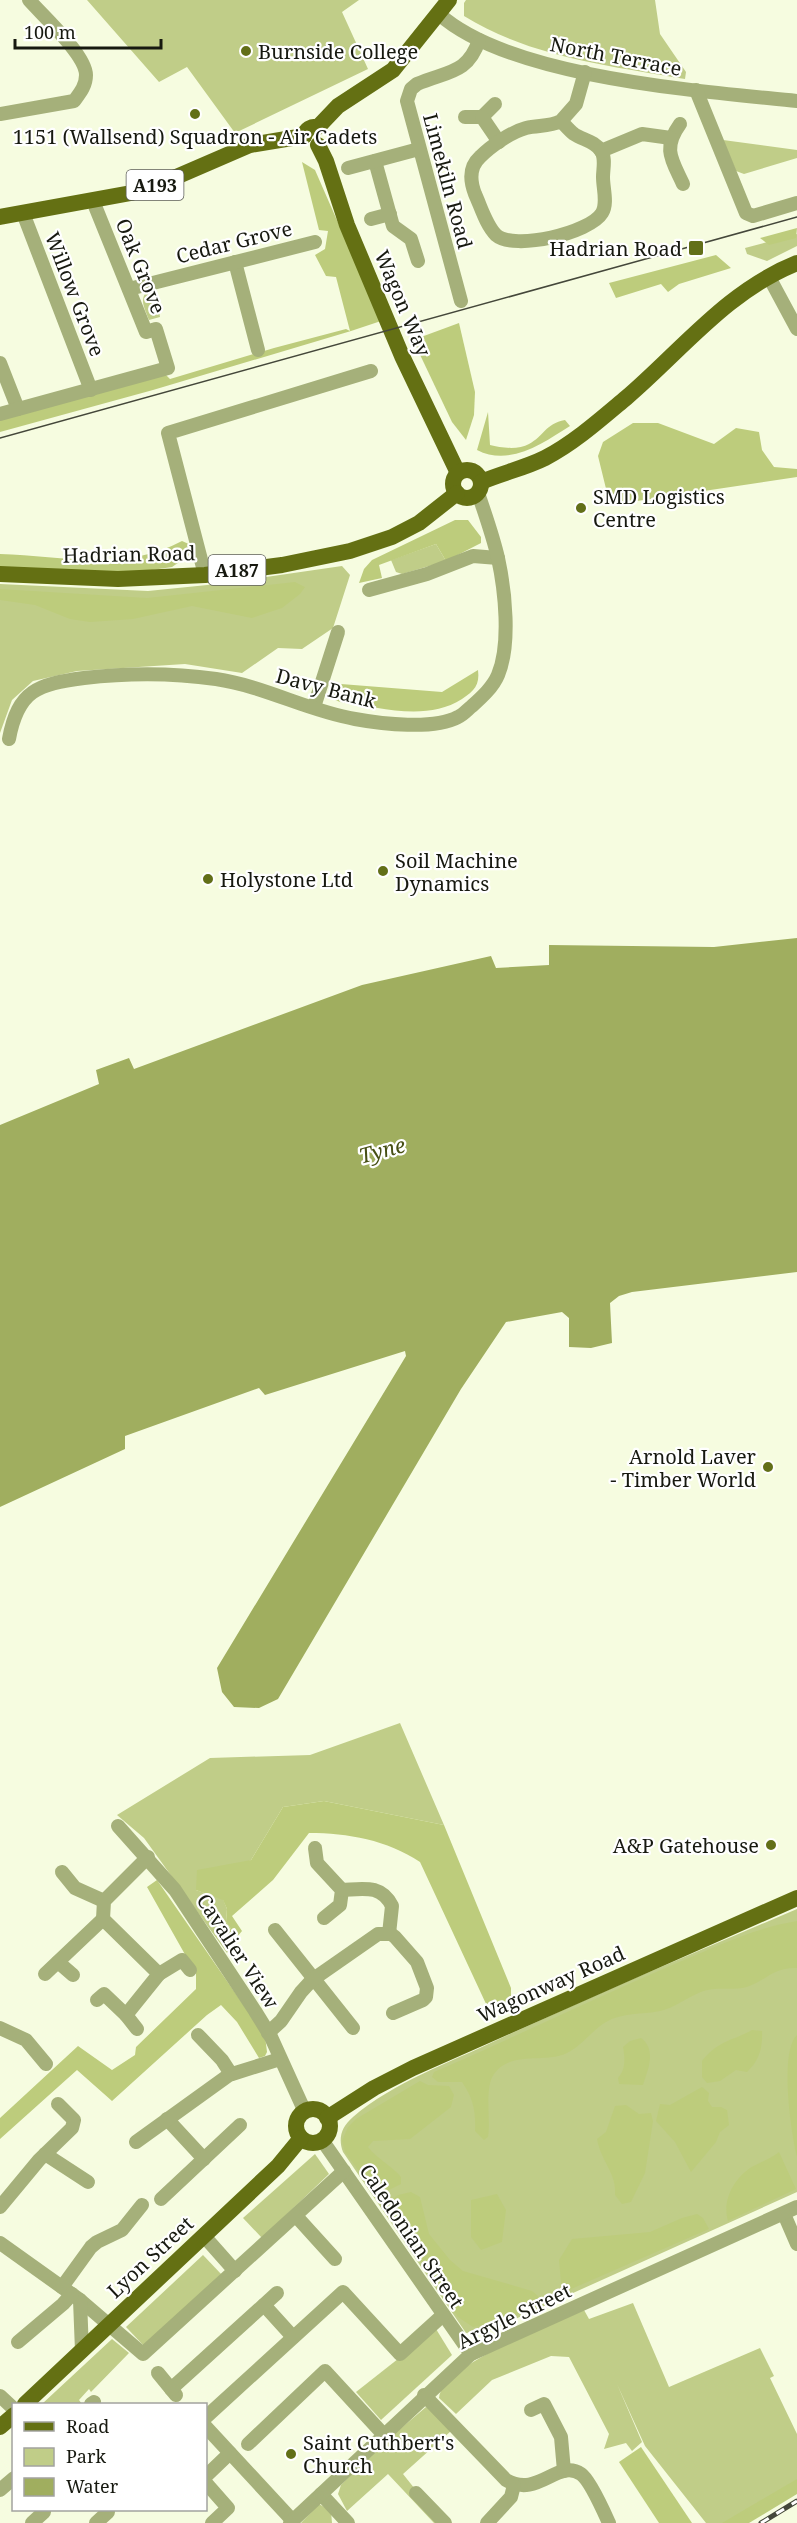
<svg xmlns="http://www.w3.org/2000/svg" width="797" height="2523" viewBox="0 0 797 2523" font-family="'Noto Serif',serif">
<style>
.green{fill:#c0cd88}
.forest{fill:#bdcc7c}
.water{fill:#a0ae5f}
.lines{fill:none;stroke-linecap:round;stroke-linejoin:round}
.minor{stroke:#a5b07a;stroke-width:14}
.major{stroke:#647013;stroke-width:16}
.tram{stroke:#44473a;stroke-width:1.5}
.rail-casing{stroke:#44473a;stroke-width:5}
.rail{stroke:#fff;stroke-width:3;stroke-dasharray:9;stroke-linecap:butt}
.poi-dot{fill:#626f18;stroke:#fff;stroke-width:2}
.labels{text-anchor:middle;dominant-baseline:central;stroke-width:4.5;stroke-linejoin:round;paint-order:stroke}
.shield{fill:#fff;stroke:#5d5e58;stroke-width:1.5}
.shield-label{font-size:18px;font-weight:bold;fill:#171910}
.poi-label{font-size:20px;fill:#171910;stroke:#fff;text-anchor:start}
.street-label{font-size:20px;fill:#171910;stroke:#fff}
.water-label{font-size:21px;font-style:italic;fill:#464f14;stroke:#fff}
</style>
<rect width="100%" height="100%" fill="#f6fce0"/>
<g class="green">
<polygon points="87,0 359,0 342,12 368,69 235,133 187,67 159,82"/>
<path d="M466,0h189l5,34 26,38 -1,7c-75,-13 -155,-22 -221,-63v-13z"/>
<polygon points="723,140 797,150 797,158 744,174 736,171"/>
<polygon points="797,234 797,246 767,261 747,254 745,248"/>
<path d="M147,291l9,2 4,24 -11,3c-4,-11 -10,-20 -2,-29z"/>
<polygon points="436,544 446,561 402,574 396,572 391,560"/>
<polygon points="342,566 350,575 333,628 302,649 278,648 242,673 185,664 77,671 33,681 12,700 0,733 0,584 148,591 217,584"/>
<polygon points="400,1723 444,1825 324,1801 283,1807 251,1860 196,1890 223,1899 227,1909 226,1922 237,1937 227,1953 144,1838 117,1815 210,1758 310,1755"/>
<path d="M797,1909v283l-306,138 -25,3 -123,-181c-5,-13 -2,-25 10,-35 41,-35 96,-54 144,-77 99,-46 199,-88 300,-131z"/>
<polygon points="315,2154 329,2174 262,2238 243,2218"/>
<polygon points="203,2255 222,2275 145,2347 126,2327"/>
<path d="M633,2303l36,84 91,-39 14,28 -4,2 27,56v48l-71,41h-20l-61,-77 -28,-62 25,58 -10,9 -6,-8 -22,6 5,-15 -40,-77 -18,-1 -59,24 -36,34 -17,-16c3,-34 115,-74 145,-88l5,9z"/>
<polygon points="436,2329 452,2355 381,2420 356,2392"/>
<polygon points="112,2339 129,2353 91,2392 89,2389 79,2400 82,2404 42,2404"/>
<polygon points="426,2407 431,2409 451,2431 403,2474 442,2523 434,2523 388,2474 347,2511 338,2494 341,2485 378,2448"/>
<polygon points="319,2504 331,2511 332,2523 301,2523"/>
</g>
<g class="forest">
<polygon points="302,162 315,170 381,321 351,331 153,390 0,432 0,419 165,374 170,379 274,348 346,329 350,331 336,277 326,276 315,255 325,249 328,231 319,230"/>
<polygon points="797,228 796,238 769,245 760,238"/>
<polygon points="716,255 731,268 679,284 668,292 661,284 616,298 609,283"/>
<polygon points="459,323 475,392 474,415 466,440 452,422 413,340"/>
<path d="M488,412l2,33c11,3 29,5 39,-1 15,-8 16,-20 36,-24l5,6c-27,17 -60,41 -93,24z"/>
<polygon points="633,423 658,423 714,444 736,428 759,432 762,450 774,467 797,469 797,477 610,505 598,456 603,442"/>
<polygon points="455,520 468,520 481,537 481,543 446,561 436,544 379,565 382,578 359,583 364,569 372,560"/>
<path d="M182,541l9,4v9l-19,13 -40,6 -132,-6v-13c61,2 125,18 182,-13z"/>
<polygon points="295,582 305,587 300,594 282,608 252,618 192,606 133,619 90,622 70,619 35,605 0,600 0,589 147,598"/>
<path d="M478,670c2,15 -4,21 -16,29 -36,23 -83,8 -122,3l-7,-3 -1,-10 9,-5 101,8z"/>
<path d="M324,1801l120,24 67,163v13l-8,7 -16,-2 -67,-144c-33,-22 -72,-29 -111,-29l-36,47 -41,36 10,15 -5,6 -11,-15 1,-13 -4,-9 -27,-10 1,-20 54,-10 32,-53z"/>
<polygon points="157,1880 265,2036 267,2052 265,2056 259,2058 237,2022 221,2005 207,2015 112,2101 77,2070 0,2139 0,2118 78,2046 112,2070 135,2055 136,2047 196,1989 196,1974 147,1887"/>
<path d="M797,1921v47c-24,-1 -31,13 -50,19 -15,4 -32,-1 -46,5 -14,5 -26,16 -41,19 -19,4 -37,1 -54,11 -14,8 -24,24 -39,31 -23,11 -56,-3 -73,21 -10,14 -3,46 -6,63l-4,3 -9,-9c1,-20 -2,-33 -13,-49h-24l-6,-5 2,-5c81,-35 161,-74 243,-109 39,-16 77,-35 120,-42z"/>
<path d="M752,2030l10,1c1,17 -3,30 -15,41l-11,-2 -16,11 -13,2 -5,-6v-16c17,-21 28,-19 50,-31z"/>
<path d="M797,2035v122c-6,-22 -18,-106 0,-122z"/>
<path d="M641,2038c16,12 7,32 2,47l-24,-1 -1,-6c8,-9 7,-20 5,-31l7,-6z"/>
<path d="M420,2081l8,4 21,1 5,9 -3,12 -41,32 -37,2 -5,6c9,12 23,18 33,30v7l-24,12 -32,-44 -3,-11 6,-14 8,-8z"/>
<polygon points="702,2087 709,2093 708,2101 712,2107 721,2107 727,2110 729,2125 720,2132 716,2142 691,2172 675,2142 656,2121 660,2104 670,2105"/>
<path d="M626,2105l13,9 12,-1 2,8 -8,52 -14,29 -9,2 -7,-9c2,-22 -14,-33 -18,-56l9,-7 9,-26z"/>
<path d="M779,2152l17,37 -68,32c-6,-20 5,-41 22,-53 10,-6 20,-9 29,-16z"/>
<polygon points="411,2192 420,2197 429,2234 450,2260 463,2271 532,2291 538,2296 541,2304 501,2322 473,2327 458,2317 391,2215 388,2203 398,2195"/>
<polygon points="497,2194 506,2210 502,2242 481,2250 471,2237 471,2200"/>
<polygon points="697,2214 703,2218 709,2229 562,2293 559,2260 572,2239 650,2232 682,2218"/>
<polygon points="641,2447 692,2523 659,2523 619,2462"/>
<polygon points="797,2479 797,2494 749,2523 722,2523"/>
</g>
<polygon class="water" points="797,938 797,1272 632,1292 619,1296 610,1303 612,1343 591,1348 569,1347 569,1318 562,1312 506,1322 461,1389 278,1699 259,1708 234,1707 222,1692 217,1668 406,1356 405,1351 265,1395 259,1388 125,1436 125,1449 0,1507 0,1125 99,1084 96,1070 129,1058 134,1069 362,985 491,956 496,968 549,965 549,945 714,947"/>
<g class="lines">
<g class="minor">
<path d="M439,14c71,64 263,77 358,87"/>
<polyline points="696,90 746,213 753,216 797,203"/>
<path d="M0,114l74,-13c6,-8 12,-15 12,-26 0,-20 -43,-59 -57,-75"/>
<polyline points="465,117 482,117 495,104"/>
<polyline points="482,117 499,142"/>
<path d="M561,121c-12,6 -22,4 -35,7 -15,4 -35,18 -46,29 -11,10 -10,24 -5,37 6,13 11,31 21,41 18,16 94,-2 106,-22 6,-10 1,-24 1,-36 0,-8 3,-19 -2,-26 -6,-10 -18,-11 -27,-17 -5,-4 -9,-9 -13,-13l15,-17 9,-32"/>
<path d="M680,124c-18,25 -8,36 3,60"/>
<polyline points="601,151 642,134 671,138"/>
<polyline points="375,161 393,226 411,239 418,261"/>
<polyline points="348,168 419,149"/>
<polyline points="23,213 91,390"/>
<polyline points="371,219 390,214"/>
<polyline points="235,262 258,350"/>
<polyline points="769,277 797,329"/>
<polyline points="129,289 315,242"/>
<path d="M461,301l-54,-200 4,-12 6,-5c30,-13 51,-10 62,-44"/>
<polyline points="0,363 18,409"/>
<polyline points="0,414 168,368 156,329 146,332 93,201"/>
<polyline points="205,575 168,433 371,371"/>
<polyline points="369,590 427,574 473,556 498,558"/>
<polyline points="314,707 338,632"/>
<path d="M9,739c9,-49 29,-55 75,-61 42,-5 90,-5 132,1 48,7 92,32 139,40 27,5 79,11 103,-2 5,-2 10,-8 14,-11 10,-9 21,-19 26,-31 13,-31 7,-85 0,-117 -5,-22 -13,-44 -20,-65"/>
<polyline points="118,1826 175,1890 255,2011 271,2037 305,2112"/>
<polyline points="315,1848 317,1863 342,1890 340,1905 324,1918"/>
<polyline points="62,1872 75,1888 104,1901"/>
<path d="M342,1890c21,-1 39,-6 50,16l-3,28"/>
<polyline points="275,1930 353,2028"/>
<polyline points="58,1962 73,1975"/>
<polyline points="45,1974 103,1919"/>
<polyline points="159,1974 182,1960 190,1970"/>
<polyline points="97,2000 104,1994 126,2015 159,1974 103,1919 104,1901 148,1857"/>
<polyline points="126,2015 137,2029"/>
<polyline points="0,2028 26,2040 46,2064"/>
<polyline points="268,2033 281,2021 301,1992 312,1980 378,1934 391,1934 395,1937 417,1962 427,1988 426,1997 423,2000 393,2013"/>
<polyline points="198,2035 222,2060 231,2074"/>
<polyline points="167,2119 204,2159"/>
<polyline points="322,2140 471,2354"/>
<polyline points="136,2142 229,2075 280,2059"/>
<polyline points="45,2154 88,2182"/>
<polyline points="161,2199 240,2125"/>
<polyline points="0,2207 39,2160 72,2128 74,2120 58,2104"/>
<polyline points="784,2214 797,2244"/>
<polyline points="296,2216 335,2259"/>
<polyline points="204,2236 235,2271"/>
<polyline points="0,2243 80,2300 143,2354 344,2171"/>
<polyline points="62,2287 91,2247 97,2242 122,2230 142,2205"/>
<polyline points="80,2300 82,2351"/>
<polyline points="264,2305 293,2337"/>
<polyline points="18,2342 63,2304 72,2294"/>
<polyline points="158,2373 176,2395"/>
<polyline points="171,2389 277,2293"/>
<path d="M424,2395l82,85c32,19 52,-22 75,-6 9,6 23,38 28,49"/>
<polyline points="0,2396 14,2409"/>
<polyline points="91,2404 94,2402"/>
<polyline points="531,2410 544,2404 561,2437 564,2471"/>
<polyline points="206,2417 343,2292 400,2354 443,2315"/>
<polyline points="206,2427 293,2521"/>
<polyline points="248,2444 325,2371 383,2434"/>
<polyline points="206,2476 230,2453"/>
<polyline points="206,2483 228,2508 212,2523"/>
<polyline points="0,2490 14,2478"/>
<polyline points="416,2493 445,2523"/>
<polyline points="321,2494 348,2523"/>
<polyline points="32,2523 44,2512"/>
<polyline points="96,2523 108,2512"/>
<polyline points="290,2523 471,2354 797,2207"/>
<polyline points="487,2523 511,2497 514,2485"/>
</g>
<g class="major">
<path d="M304,136c2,-7 7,-10 14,-9l20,-21 55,-36 56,-70"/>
<polyline points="318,145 326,161 347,225 402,356 458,473"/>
<polyline points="0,217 131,193 176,177 250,145 304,136"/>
<circle cx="467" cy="484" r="14"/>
<path d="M481,482c21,-9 44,-14 64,-24 29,-15 56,-39 81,-60 56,-48 101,-107 171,-135"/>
<polyline points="0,574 118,579 205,575 282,565 350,551 392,537 419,523 457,493"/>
<circle cx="313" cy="2126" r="17"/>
<polyline points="327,2118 374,2088 413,2068 797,1898"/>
<polyline points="25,2404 278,2166 301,2138"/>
<polyline points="0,2427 14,2415"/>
</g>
<polyline class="tram" points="0,438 797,217"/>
<g class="rail-casing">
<polyline id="rail" points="761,2523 797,2501"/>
</g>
<use href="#rail" class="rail"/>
</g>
<g class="poi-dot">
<circle cx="246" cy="51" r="6"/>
<circle cx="195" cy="114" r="6"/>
<rect x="688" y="240" width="16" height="16" rx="3"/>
<circle cx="581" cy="508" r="6"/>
<circle cx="383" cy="871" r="6"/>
<circle cx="208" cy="879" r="6"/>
<circle cx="768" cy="1467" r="6"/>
<circle cx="771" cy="1845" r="6"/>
<circle cx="291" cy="2454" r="6"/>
</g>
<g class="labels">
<g class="shield">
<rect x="126.5" y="170" width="57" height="30" rx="4.5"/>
<rect x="208.5" y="555" width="57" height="30" rx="4.5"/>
</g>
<g class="shield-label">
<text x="155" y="185">A193</text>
<text x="237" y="570">A187</text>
</g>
<g class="poi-label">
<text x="258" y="51">Burnside College</text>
<text x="195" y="136" text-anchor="middle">1151 (Wallsend) Squadron - Air Cadets</text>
<text x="682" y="248" text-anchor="end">Hadrian Road</text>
<text x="593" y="496">SMD Logistics<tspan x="593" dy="23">Centre</tspan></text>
<text x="395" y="860">Soil Machine<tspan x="395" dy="23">Dynamics</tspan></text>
<text x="220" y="879">Holystone Ltd</text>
<text x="756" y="1456" text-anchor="end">Arnold Laver<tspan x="756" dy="23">- Timber World</tspan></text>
<text x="759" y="1845" text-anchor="end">A&amp;P Gatehouse</text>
<text x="303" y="2442">Saint Cuthbert's<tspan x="303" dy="23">Church</tspan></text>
</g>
<g class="street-label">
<text transform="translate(616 56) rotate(11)">North Terrace</text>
<text transform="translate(448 181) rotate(75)">Limekiln Road</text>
<text transform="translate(234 242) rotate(-14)">Cedar Grove</text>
<text transform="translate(141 266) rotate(68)">Oak Grove</text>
<text transform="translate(75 294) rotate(69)">Willow Grove</text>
<text transform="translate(403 303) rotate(67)">Wagon Way</text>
<text transform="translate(129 554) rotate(-1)">Hadrian Road</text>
<text transform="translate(326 688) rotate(15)">Davy Bank</text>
<text transform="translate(238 1951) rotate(57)">Cavalier View</text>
<text transform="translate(551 1984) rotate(-24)">Wagonway Road</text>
<text transform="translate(412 2236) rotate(56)">Caledonian Street</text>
<text transform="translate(150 2257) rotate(-43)">Lyon Street</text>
<text transform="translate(514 2316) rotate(-26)">Argyle Street</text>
</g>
<g class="water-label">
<text transform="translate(382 1150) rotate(-15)">Tyne</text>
</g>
</g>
<rect x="12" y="2403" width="195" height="108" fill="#ffffff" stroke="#a2a39f" stroke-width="1.5"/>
<rect x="24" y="2422" width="30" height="9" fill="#647013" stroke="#a2a39f" stroke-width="1.5"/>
<text x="66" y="2433" font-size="18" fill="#171910">Road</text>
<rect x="24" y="2448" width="30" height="18" fill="#c0cd88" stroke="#a2a39f" stroke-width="1.5"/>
<text x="66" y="2463" font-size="18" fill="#171910">Park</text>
<rect x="24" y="2478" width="30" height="18" fill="#a0ae5f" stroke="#a2a39f" stroke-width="1.5"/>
<text x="66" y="2493" font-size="18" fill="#171910">Water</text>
<path d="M15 39v9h146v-9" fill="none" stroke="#171910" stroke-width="3"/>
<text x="24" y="39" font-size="18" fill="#171910" stroke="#ffffff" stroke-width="4.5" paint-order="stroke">100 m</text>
</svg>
